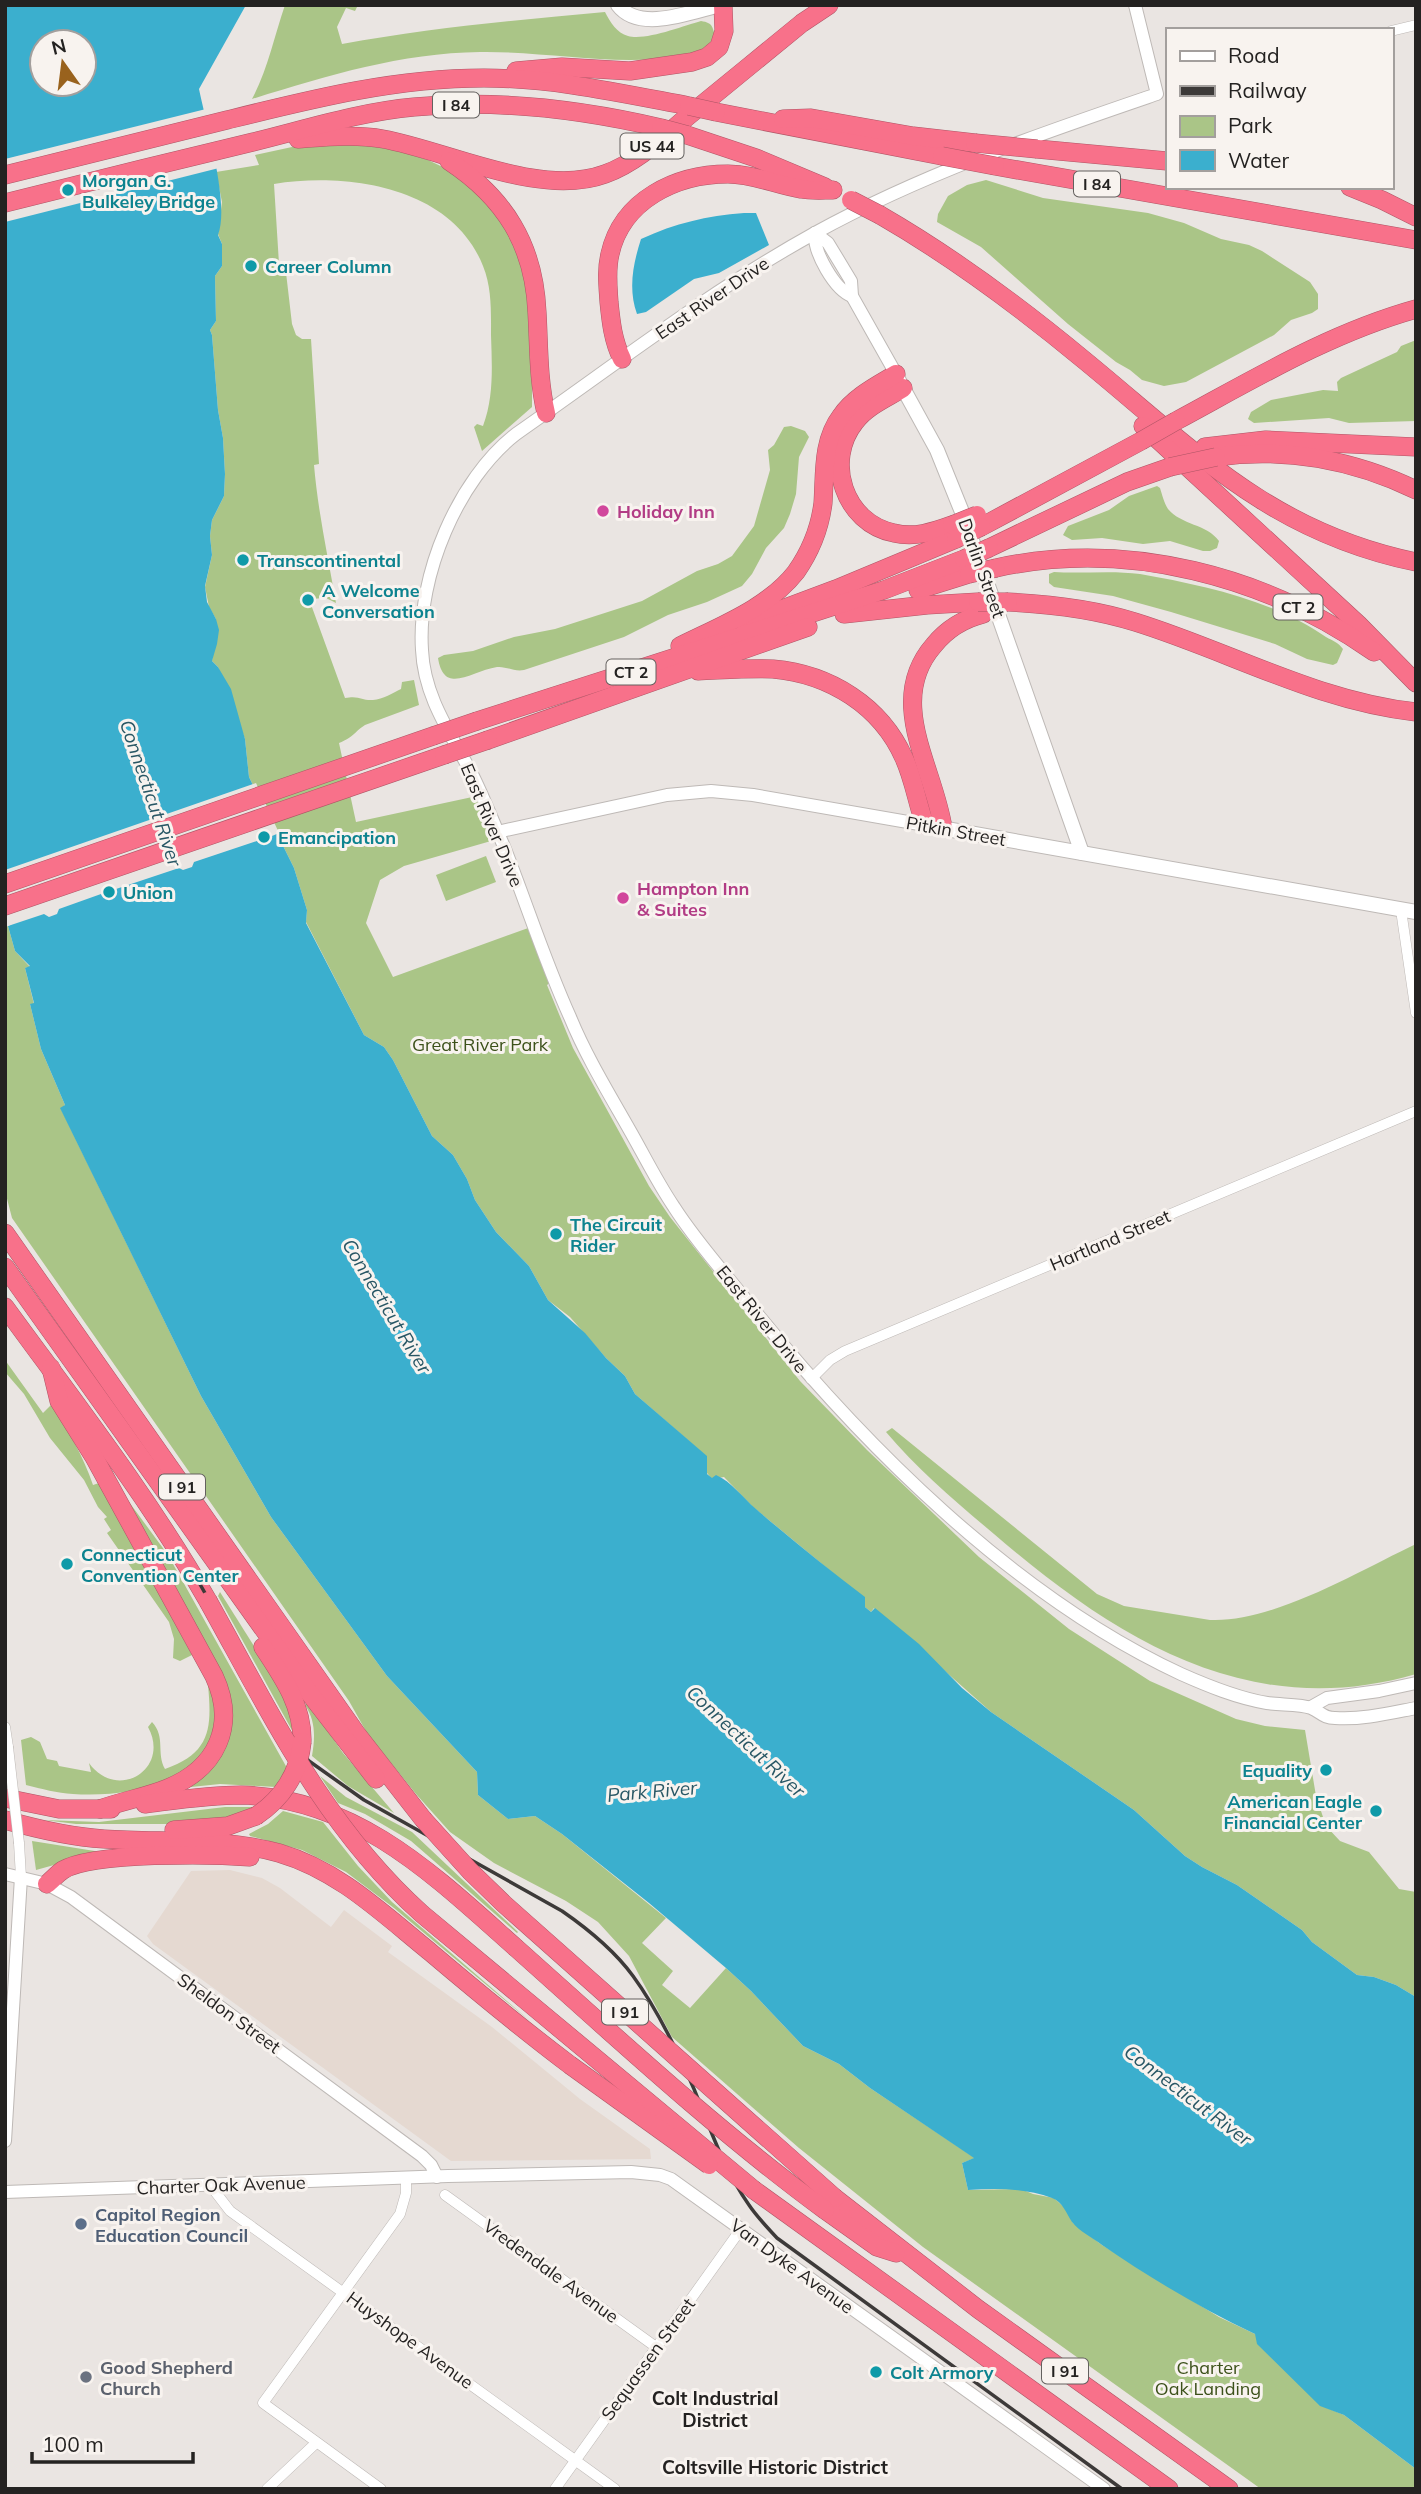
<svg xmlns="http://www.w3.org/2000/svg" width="1421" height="2494" viewBox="0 0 1421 2494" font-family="Mulish,sans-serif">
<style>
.built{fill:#e5d9d1}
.green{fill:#aac587}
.water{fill:#3bafce;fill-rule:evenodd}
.pier{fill:#eae5e2}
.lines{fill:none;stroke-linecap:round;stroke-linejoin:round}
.minor-casing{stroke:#beb9b6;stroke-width:11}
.tertiary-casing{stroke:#beb9b6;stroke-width:14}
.secondary-casing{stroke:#beb9b6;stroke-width:16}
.motorway-casing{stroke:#ae5565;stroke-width:19}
.minor{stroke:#fff;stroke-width:10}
.tertiary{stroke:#fff;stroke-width:12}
.secondary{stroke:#fff;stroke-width:14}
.motorway{stroke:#f8718a;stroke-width:18}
.rail{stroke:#3d3a39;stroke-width:3.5}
.minor-bridge-casing{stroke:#beb9b6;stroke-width:11;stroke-linecap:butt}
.motorway-bridge-casing{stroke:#ae5565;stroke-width:19;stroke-linecap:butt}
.minor-bridge{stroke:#fff;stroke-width:10}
.motorway-bridge{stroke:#f8718a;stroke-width:18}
.culture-dot{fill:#0f9aa8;stroke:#f8f3ef;stroke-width:2.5}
.hotel-dot{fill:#d1479c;stroke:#f8f3ef;stroke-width:2.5}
.service-dot{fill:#5c6f8a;stroke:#f8f3ef;stroke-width:2.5}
.worship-dot{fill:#6b7280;stroke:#f8f3ef;stroke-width:2.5}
.labels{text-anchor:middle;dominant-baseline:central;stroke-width:6;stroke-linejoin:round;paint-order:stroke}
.shield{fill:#f8f3ef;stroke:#64615f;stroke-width:2}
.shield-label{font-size:16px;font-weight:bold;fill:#242221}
.culture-label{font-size:18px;font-weight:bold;fill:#0d838f;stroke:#f8f3ef;text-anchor:start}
.street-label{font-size:18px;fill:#242221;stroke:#f8f3ef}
.hotel-label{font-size:18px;font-weight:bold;fill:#b23c85;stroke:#f8f3ef;text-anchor:start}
.park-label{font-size:18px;fill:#3c511a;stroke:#f8f3ef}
.service-label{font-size:18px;font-weight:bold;fill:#4e5e75;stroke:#f8f3ef;text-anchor:start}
.worship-label{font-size:18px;font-weight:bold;fill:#5b616d;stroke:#f8f3ef;text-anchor:start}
.water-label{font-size:19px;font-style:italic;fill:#285765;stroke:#f8f3ef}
.neighbourhood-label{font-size:19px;font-weight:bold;fill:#242221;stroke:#f8f3ef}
</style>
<rect width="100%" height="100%" fill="#eae5e2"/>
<polygon class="built" points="230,1870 262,1878 280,1888 331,1927 344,1910 392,1946 388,1952 492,2027 580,2099 650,2149 651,2159 451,2161 153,1944 147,1936 191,1871"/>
<g class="green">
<path d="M285,5h73l-3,6 -9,-3 -9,19 5,17c87,-16 175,-24 263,-32 5,10 12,21 23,24 17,5 55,-10 73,-15 6,1 10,2 12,8 8,19 -25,26 -37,28 -66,9 -130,-6 -196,-5 -79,1 -154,24 -228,47 16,-30 22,-62 33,-94z"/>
<path d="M330,144l35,1 35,6 28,9 23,11 27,20 40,56 14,59v101l-50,44 -8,-24 3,-3 6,2c11,-29 9,-60 8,-91 0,-23 1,-47 -8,-69 -31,-79 -135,-94 -209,-82l5,80h6l7,60 4,11 6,4h9l8,125 -5,1c4,47 14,92 22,138l-10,-5 -17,1 36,99c15,-3 17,3 28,2 10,-1 20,-7 28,-11l1,-7 12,-2 5,25 -54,20c-12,8 -11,12 -26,18l17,79 121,-26 21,43 -94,27 -24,14 -14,43 27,54 138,-50 20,55 -4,3 26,63 76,138 21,31 130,164 67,69 112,107 90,72 81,52 86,38 29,7 40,4 11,66 10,30 14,15 29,11 30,37 17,3v105l-20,-12 -22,-8 -17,-2 -45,-33 -10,-12 -65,-45 -35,-18 -17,-11 -51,-46 -143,-98 -117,-104 -3,4 -6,-5 -32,-34 -80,-66 -29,-30 -12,2 -5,-6 -1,-17 -71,-62 -10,-18 -19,-18 -36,-41 -22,-17 -19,-34 -33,-34 -21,-32 -8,-21 -14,-24 -21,-19 -39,-76 -9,-13 -20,-12 -58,-113 1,-12 -13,-42 -45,-91 -4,-38 -27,-72 -6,-6 4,-42 -7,-12 -4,-20 7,-32 -2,-19 2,-16 12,-24 1,-22 -2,-36 -5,-28 -6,-75 -2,-5 6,-9 -1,-45 7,-10v-22l-4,-10 4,-32 -6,-30 43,-7 -4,-10 37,-8z"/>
<polygon points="986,180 1043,198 1148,213 1184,223 1221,239 1249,245 1262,251 1310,282 1318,294 1318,309 1312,313 1291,320 1274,335 1186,382 1164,386 1142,380 1130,370 1116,362 1068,324 981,247 937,222 938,214 948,196 967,185"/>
<polygon points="1416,340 1416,421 1349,423 1329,418 1254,423 1248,419 1251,412 1271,400 1323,390 1338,391 1337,382 1341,378 1397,352 1401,346"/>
<path d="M791,426l14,5 4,6 -10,20 -3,37 -6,20 -6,14 -18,20 -14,26 -10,12 -35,16 -39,13 -44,22 -100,33c-10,2 -18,-4 -27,-3 -26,4 -53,29 -59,-9l6,-3 29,-4 41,-14 41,-8 87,-28 55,-30 21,-7 14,-8 22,-30 16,-56 -2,-20 6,-5 10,-18z"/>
<path d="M1157,486l3,2c2,6 4,15 8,21 13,16 39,15 51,32l-2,7 -7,3h-7l-33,-10 -27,3 -41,-6 -30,2 -9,-5 5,-9 41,-16 20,-14z"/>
<path d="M1054,572c28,2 57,-2 86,2 62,11 133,26 186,63 7,4 12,5 17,12l-6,14 -4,2 -26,-6 -32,-15 -104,-32 -58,-16 -59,-9 -5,-4v-9z"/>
<polygon points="486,856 496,882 446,901 436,875"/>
<polygon points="8,926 15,951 30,967 25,968 34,1004 30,1004 41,1049 65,1105 61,1109 201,1396 271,1517 387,1676 477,1772 478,1795 508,1819 535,1816 562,1834 666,1918 642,1943 673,1971 662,1985 690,2008 726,1968 751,1991 803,2046 839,2064 870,2088 975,2158 962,2163 968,2190 1021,2189 1033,2194 1054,2198 1065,2208 1073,2223 1102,2245 1219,2317 1255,2334 1320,2405 1344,2415 1416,2469 1416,2489 1261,2489 923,2247 799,2148 672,2037 629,1956 598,1922 566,1901 494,1863 450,1832 416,1794 367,1733 349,1701 12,1218 5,1191 5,927"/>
<path d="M5,1360l38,53 8,-8c18,26 32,51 42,80l6,-2 93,172 -12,6 -7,-3 1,-19 -5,-17 -62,-89 4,-3 -7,-11 3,-2 -9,-10 -14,-27 -34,-42 -26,-44 -19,-22z"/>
<path d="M892,1428l205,166 27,12 86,14c63,3 149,-49 206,-76v130c-167,49 -300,-35 -422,-140 -38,-32 -76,-64 -108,-102z"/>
<polygon points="129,1502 168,1555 287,1768 276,1787 220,1784 191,1787 190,1784 231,1728 128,1503"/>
<polygon points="220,1592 288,1700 294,1734 218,1596"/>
<path d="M208,1685c9,16 9,34 3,51 -16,52 -91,61 -138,58 -16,-1 -31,-5 -47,-9l-5,-45 10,-3 9,5 7,17 10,2 2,5 32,6 -2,-9c28,39 82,6 59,-36l4,-5c14,15 4,31 13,47 46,-16 47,-41 43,-84z"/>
<path d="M308,1703l35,50 51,60 -46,-27 -36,-30c3,-18 4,-35 -7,-51z"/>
<polygon points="320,1776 346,1797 412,1832 518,1932 517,1933 411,1841 365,1814 338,1803"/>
<polygon points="225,1807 255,1807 253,1811 202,1824 76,1824 44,1820 99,1822"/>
<polygon points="283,1811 323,1822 358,1866 392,1902 530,2021 394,1908 346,1872 302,1850 250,1836 249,1834 268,1824"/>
<polygon points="32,1841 101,1852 36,1870"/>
</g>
<g class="water">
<path d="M5,5h241l-47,84c7,35 31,115 19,146l4,9v22l-7,10 1,45 -6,9 2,5 6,75 5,28 2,36 -1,22 -12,24 -2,16 2,19 -7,31 2,16 9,17 3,11 -2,14 -5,17 6,6 13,22 14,50 4,38 45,91 13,42 -1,13 58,112 20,12 9,13 39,76 21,19 14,24 8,21 21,32 33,34 19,34 37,33 21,25 19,18 10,18 72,62v18l5,4 4,-3c16,7 26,22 40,34 36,31 72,60 109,88v10l6,5 4,-4 44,36 43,44 29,24 143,98 51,46 17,11 35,18 65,45 10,12 45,33 17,2 22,8 20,12v472l-72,-54 -24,-9 -63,-62 -2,-10c-53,-25 -105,-56 -153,-89 -9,-7 -23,-14 -30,-23 -6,-9 -9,-20 -20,-24 -27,-10 -56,-10 -84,-8l-6,-27 12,-5 -104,-70 -31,-24 -36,-18 -52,-55 -25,-23 -77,-65 -87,-69 -27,-18 -27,3 -30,-24 -1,-23 -90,-96 -116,-159 -70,-121 -141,-288 5,-3 -24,-56 -11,-45 4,-1 -9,-35 5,-2 -15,-15 -7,-25 4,-2 -7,-15zM42,42h42v42h-42z"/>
<path d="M744,213h12l13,32 -50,28 -25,6 -48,33 -9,2c-9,-25 -4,-50 4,-75 35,-16 65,-23 103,-26z"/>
</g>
<g class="pier">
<polygon points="206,109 219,168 5,222 5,159"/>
<polygon points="256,783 279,833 272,836 270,840 261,843 257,841 194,862 192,867 183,870 179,868 116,889 114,894 105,897 101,894 59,909 57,914 49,917 44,914 5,927 8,923 5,917 5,870"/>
</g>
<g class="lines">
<g class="minor-casing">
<g id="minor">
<polyline points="1391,31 1416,25"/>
<polyline points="1401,910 1416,1013"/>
<polyline points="811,1379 830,1360 845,1351 1416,1111"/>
<polyline points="5,1727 8,1747"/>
<polyline points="19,1843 21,1877"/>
<polyline points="210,2185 230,2211 615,2489"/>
<polyline points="445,2195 656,2347"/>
<polyline points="267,2489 316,2443"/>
<polyline points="381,2489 263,2403 400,2214 406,2193 406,2179"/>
<polyline points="555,2489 741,2229"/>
</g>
</g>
<g class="tertiary-casing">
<g id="tertiary">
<path d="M1135,5l22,89c-117,40 -233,79 -342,139 -105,58 -200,132 -299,201 -58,45 -99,142 -94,216 2,47 29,84 50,124 12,24 22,50 33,75 22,56 40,113 65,168 16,39 38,75 59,112 15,26 28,53 45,78 21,33 48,63 72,93 115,143 267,296 435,374 27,12 56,24 86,29 12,2 34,1 44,5 10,4 12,10 24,10 27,2 55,-5 81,-10"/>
<polyline points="815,233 828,243 851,281 852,296 896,374"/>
<path d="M815,233c-2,19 20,57 37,63"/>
<polyline points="497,832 667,795 711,791 753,795 925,825"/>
<polyline points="1311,1707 1327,1698 1379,1691 1416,1683"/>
<polyline points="5,1874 47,1884 71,1897 422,2156 431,2165 437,2177"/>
<polyline points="5,2141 21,1877"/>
<polyline points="5,2192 448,2176 631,2172 660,2175 671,2179 1104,2489"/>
</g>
</g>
<g class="secondary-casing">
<g id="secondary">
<path d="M618,5c21,28 73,7 102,0"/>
<polyline points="898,379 937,450 962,512 1082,853"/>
<polyline points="935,827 1416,912"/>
</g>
</g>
<g class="motorway-casing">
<g id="motorway">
<polyline points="516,71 562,67 630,71 692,62 707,57 719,47 724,31 723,5"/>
<polyline points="716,112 942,156"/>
<polyline points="783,119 811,118 913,136 975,143"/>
<polyline points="687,135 756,158 825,187"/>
<path d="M298,139c28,-2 57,-5 85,0 66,12 157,59 222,35 31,-11 57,-36 82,-57 38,-31 77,-63 115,-94l27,-18"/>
<polyline points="1037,149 1167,161"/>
<path d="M449,161c56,37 85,84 88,151 2,34 1,67 9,101"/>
<polyline points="995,166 1416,240"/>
<path d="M5,175c74,-18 148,-37 222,-55 85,-21 168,-42 257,-42 69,0 136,15 205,28"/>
<polyline points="1350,187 1382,200 1416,217"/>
<path d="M5,203c83,-21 165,-41 248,-61 53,-13 106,-30 161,-35 84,-8 166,2 247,21"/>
<path d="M880,215c73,42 140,92 204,145 110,90 186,172 332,202"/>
<path d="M622,359c-9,-18 -11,-37 -13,-57 -1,-16 -3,-32 1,-48 12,-54 66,-80 118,-80 26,0 48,11 73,15 10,2 22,1 32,1"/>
<path d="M903,388c-16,10 -36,18 -48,34 -31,39 -11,101 39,111 20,5 39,-1 58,-8"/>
<path d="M1176,421c78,-42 154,-88 240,-112"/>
<polyline points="1143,426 1358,624 1416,683"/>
<polyline points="1205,447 1266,440 1416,447"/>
<path d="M1216,457c69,-10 138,3 200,33"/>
<polyline points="981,527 1141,441"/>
<polyline points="989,548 1127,482 1170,467"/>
<path d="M996,568c131,-29 270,8 378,84"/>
<polyline points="918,590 969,574"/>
<path d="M1008,602c43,2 86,7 127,20 94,29 181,79 281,90"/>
<polyline points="844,614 927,605 978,602"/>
<polyline points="745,623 836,589 956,539"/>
<path d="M680,646c40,-20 88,-38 116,-74 14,-20 24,-45 27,-69 2,-30 -1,-62 18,-87 13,-19 35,-30 55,-42"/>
<path d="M698,671c25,-1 50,-3 75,-2 57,5 108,37 131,89 10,22 13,45 21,67"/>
<polyline points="477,721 884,590 964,559"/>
<polyline points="488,740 808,627"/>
<path d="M943,828c-9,-61 -58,-127 -9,-183 13,-16 29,-26 49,-31"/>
<polyline points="5,884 433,736"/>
<polyline points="5,906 444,755"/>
<polyline points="5,1233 356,1733 423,1819"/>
<polyline points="5,1267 307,1690 376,1779"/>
<path d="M5,1307c70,96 144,191 203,294"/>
<path d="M51,1368l8,33 35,56 120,219c23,49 3,92 -46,112 -22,9 -46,13 -68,21"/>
<path d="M263,1647c19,29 40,58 39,95"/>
<polyline points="5,1798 59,1809 111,1809"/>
<path d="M145,1804c32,-4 64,-9 96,-9 115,3 193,80 274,152"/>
<path d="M5,1820c32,9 66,17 99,19 58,4 118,-2 175,14 59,17 103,60 150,98 46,39 92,77 141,114"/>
<polyline points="174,1830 228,1826 256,1816"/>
<path d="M47,1884c5,-4 11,-11 16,-14 30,-18 150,-16 187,-13"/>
<polyline points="754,2190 1169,2489"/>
<polyline points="835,2198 978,2309 1229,2489"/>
<polyline points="825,2210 877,2247 896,2253"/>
</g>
</g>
<use href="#minor" class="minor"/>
<use href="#tertiary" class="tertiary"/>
<use href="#secondary" class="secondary"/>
<use href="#motorway" class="motorway"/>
<path class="rail" d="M197,1579l86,151 26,31 55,39 198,111c26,18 52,39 71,65 25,34 44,74 61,113 16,39 30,81 55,116 8,12 18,22 28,33l345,251"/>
<g class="minor-bridge-casing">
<polyline id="minor-bridge" points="8,1747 19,1843"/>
</g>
<g class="motorway-bridge-casing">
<g id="motorway-bridge">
<polyline points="689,106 716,112"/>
<polyline points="661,128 687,135"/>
<polyline points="975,143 1037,149"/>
<polyline points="942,156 995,166"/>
<polyline points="851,200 880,215"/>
<polyline points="1141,441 1176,421"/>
<polyline points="1170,467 1216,457"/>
<polyline points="952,525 977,515"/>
<polyline points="956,539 981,527"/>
<polyline points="964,559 989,548"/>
<polyline points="969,574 996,568"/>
<polyline points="978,602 1008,602"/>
<polyline points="433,736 477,721"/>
<polyline points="444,755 488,740"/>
<path d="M208,1601c63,113 116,225 214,313l332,276"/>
<path d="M256,1816c26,-17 43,-43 46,-74"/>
<polyline points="423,1819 470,1871 504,1904 835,2198"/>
<path d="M515,1947c101,90 201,183 310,263"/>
<polyline points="570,2065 709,2165"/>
</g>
</g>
<use href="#minor-bridge" class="minor-bridge"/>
<use href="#motorway-bridge" class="motorway-bridge"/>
</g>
<g class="culture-dot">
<circle cx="68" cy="190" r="7"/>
<circle cx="251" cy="266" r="7"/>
<circle cx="243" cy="560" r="7"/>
<circle cx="308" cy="600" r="7"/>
<circle cx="264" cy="837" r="7"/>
<circle cx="109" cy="892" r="7"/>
<circle cx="556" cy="1234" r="7"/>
<circle cx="67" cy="1564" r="7"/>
<circle cx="1326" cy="1770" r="7"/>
<circle cx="1376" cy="1811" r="7"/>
<circle cx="876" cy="2372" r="7"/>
</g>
<g class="hotel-dot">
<circle cx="603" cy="511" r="7"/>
<circle cx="623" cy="898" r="7"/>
</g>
<circle class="service-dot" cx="81" cy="2224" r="7"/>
<circle class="worship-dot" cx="86" cy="2377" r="7"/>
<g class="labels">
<g class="shield">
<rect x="433" y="92.5" width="46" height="25" rx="5"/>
<rect x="620.5" y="133.5" width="63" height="25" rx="5"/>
<rect x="1074" y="171.5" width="46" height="25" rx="5"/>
<rect x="1273.5" y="594.5" width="49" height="25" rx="5"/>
<rect x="606.5" y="659.5" width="49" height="25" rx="5"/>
<rect x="159" y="1474.5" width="46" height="25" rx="5"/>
<rect x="602" y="1999.5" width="46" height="25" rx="5"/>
<rect x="1042" y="2358.5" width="46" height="25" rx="5"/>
</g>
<g class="shield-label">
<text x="456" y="105">I 84</text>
<text x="652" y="146">US 44</text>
<text x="1097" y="184">I 84</text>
<text x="1298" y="607">CT 2</text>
<text x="631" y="672">CT 2</text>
<text x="182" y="1487">I 91</text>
<text x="625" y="2012">I 91</text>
<text x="1065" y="2371">I 91</text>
</g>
<g class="culture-label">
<text x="82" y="180">Morgan G.<tspan x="82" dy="21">Bulkeley Bridge</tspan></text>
<text x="265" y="266">Career Column</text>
<text x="257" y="560">Transcontinental</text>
<text x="322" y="590">A Welcome<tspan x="322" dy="21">Conversation</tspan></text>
<text x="278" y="837">Emancipation</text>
<text x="123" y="892">Union</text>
<text x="570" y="1224">The Circuit<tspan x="570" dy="21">Rider</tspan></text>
<text x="81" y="1554">Connecticut<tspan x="81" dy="21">Convention Center</tspan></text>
<text x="1312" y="1770" text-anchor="end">Equality</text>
<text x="1362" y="1801" text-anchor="end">American Eagle<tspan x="1362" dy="21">Financial Center</tspan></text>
<text x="890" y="2372">Colt Armory</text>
</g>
<g class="street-label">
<text transform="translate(712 298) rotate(-34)">East River Drive</text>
<text transform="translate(982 568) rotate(70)">Darlin Street</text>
<text transform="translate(492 825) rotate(67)">East River Drive</text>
<text transform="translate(956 831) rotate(10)">Pitkin Street</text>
<text transform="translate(1110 1240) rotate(-23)">Hartland Street</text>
<text transform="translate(762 1319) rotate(51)">East River Drive</text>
<text transform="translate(229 2013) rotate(36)">Sheldon Street</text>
<text transform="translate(221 2185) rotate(-2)">Charter Oak Avenue</text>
<text transform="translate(792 2266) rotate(36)">Van Dyke Avenue</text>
<text transform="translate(551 2271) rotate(36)">Vredendale Avenue</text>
<text transform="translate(410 2340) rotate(36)">Huyshope Avenue</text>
<text transform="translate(648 2359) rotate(-54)">Sequassen Street</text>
</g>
<g class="hotel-label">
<text x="617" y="511">Holiday Inn</text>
<text x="637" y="888">Hampton Inn<tspan x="637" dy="21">&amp; Suites</tspan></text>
</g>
<g class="park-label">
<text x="480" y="1044">Great River Park</text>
<text x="1208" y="2367">Charter<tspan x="1208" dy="21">Oak Landing</tspan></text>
</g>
<g class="service-label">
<text x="95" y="2214">Capitol Region<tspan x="95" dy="21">Education Council</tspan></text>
</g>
<g class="worship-label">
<text x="100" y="2367">Good Shepherd<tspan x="100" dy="21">Church</tspan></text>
</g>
<g class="water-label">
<text transform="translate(151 793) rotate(71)">Connecticut River</text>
<text transform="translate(387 1306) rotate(59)">Connecticut River</text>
<text transform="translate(746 1741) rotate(43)">Connecticut River</text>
<text transform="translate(652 1791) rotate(-5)">Park River</text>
<text transform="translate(1188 2095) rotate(37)">Connecticut River</text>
</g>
<g class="neighbourhood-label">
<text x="715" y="2398">Colt Industrial<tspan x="715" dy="22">District</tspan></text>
<text x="775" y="2467">Coltsville Historic District</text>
</g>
</g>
<rect width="1421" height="2494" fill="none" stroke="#242221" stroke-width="14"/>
<rect x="1166" y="28" width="228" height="161" fill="#f8f3ef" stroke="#a39f9d" stroke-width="2"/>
<rect x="1180" y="51" width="35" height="10" fill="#ffffff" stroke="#a39f9d" stroke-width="2"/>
<text x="1228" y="63" font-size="21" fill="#242221">Road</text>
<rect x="1180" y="86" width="35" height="10" fill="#3d3a39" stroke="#a39f9d" stroke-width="2"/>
<text x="1228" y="98" font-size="21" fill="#242221">Railway</text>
<rect x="1180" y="116" width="35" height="21" fill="#aac587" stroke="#a39f9d" stroke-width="2"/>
<text x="1228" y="133" font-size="21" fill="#242221">Park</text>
<rect x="1180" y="150" width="35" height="21" fill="#3bafce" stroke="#a39f9d" stroke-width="2"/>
<text x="1228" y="168" font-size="21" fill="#242221">Water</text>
<g transform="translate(63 63) rotate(346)"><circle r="33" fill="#f8f3ef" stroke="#a39f9d" stroke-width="2"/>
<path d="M0-5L12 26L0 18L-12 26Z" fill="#99621d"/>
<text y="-10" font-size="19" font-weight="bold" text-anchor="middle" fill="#242221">N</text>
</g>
<path d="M32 2452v10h161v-10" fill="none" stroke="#242221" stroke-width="3.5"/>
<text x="42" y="2452" font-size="21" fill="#242221" stroke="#f8f3ef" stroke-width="5" paint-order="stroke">100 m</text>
</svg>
